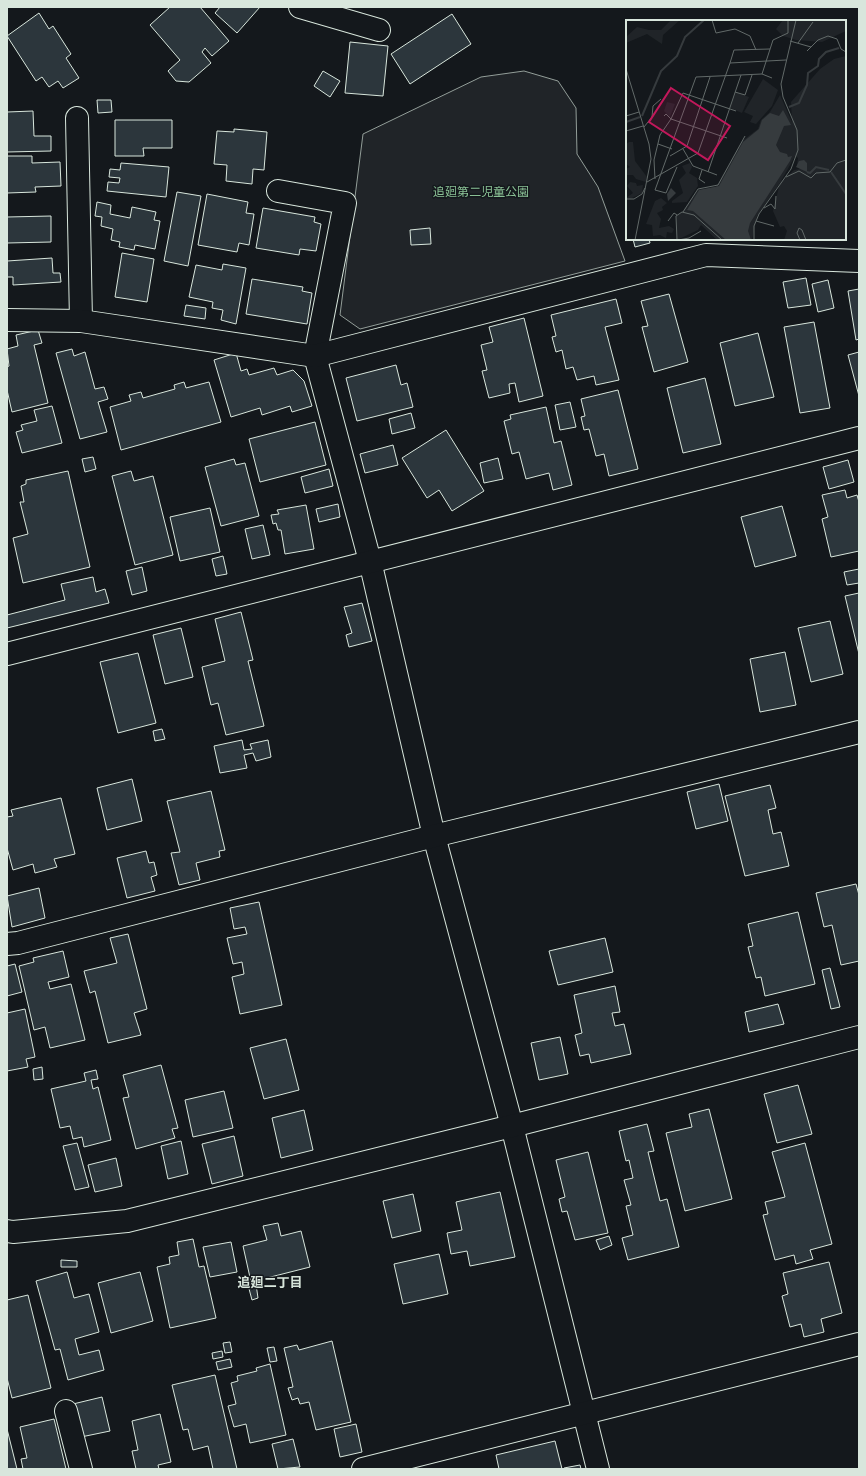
<svg xmlns="http://www.w3.org/2000/svg" width="866" height="1476" viewBox="0 0 866 1476" font-family="'Fira Sans','Noto Sans JP',sans-serif">
<style>
.green{fill:#202428;stroke:#939e99}
.building{fill:#2c363c;stroke:#d8e6dc}
.lines{fill:none;stroke-linecap:round;stroke-linejoin:round}
.street-casing{stroke:#d8e6dc;stroke-width:24}
.secondary-casing{stroke:#d8e6dc;stroke-width:24}
.street{stroke:#14181c;stroke-width:22}
.secondary{stroke:#14181c;stroke-width:22}
.labels{text-anchor:middle;dominant-baseline:central;stroke-width:3;stroke-linejoin:round;paint-order:stroke}
.park-label{font-size:12px;fill:#8ac095;stroke:#14181c}
.neighbourhood-label{font-size:13px;font-weight:bold;fill:#d8e6dc;stroke:#14181c}
.inset-river{fill:none;stroke:#363b3e;stroke-width:2}
.inset-road{fill:none;stroke:#626a69;stroke-width:1}
.view{fill:#c2185b;fill-opacity:0.15;stroke:#c2185b;stroke-width:2}
.inset-edge{fill:none;stroke:#d8e6dc;stroke-width:2}
</style>
<rect width="100%" height="100%" fill="#14181c"/>
<polygon class="green" points="524,71 558,81 576,108 577,154 598,187 625,261 360,329 340,315 363,134 481,77"/>
<g class="building">
<polygon points="170,7 200,7 229,41 212,56 205,48 202,52 211,63 189,82 176,81 168,71 180,60 150,25"/>
<polygon points="220,7 260,7 237,33 215,13"/>
<polygon points="39,13 49,29 53,26 71,54 66,58 79,78 63,88 58,81 49,87 42,77 36,81 7,36"/>
<polygon points="452,14 471,44 410,84 391,54"/>
<polygon points="350,42 388,46 383,96 345,93"/>
<polygon points="323,71 340,81 330,97 314,86"/>
<polygon points="97,100 111,100 112,112 98,113"/>
<polygon points="33,111 34,136 51,136 51,151 7,152 7,112"/>
<polygon points="115,120 172,120 172,148 143,148 144,156 115,156"/>
<polygon points="234,129 267,132 264,170 253,169 252,184 226,181 227,165 214,164 217,131 234,132"/>
<polygon points="7,156 32,156 32,163 60,162 61,186 35,187 36,192 7,193"/>
<polygon points="121,163 169,167 166,197 107,191 108,182 119,183 120,178 109,177 110,169 120,170"/>
<polygon points="177,192 201,196 188,266 164,261"/>
<polygon points="207,194 248,202 246,213 254,214 249,245 239,243 237,252 198,245"/>
<polygon points="97,202 111,205 110,214 130,218 132,207 156,212 154,220 160,221 155,249 135,245 134,250 119,247 120,242 111,240 113,229 101,226 102,217 95,216"/>
<polygon points="263,208 315,217 314,222 321,224 316,251 300,249 299,255 256,248"/>
<polygon points="51,216 51,242 7,243 7,217"/>
<polygon points="430,228 431,244 411,245 410,230"/>
<polygon points="633,239 649,239 650,243 635,247"/>
<polygon points="122,253 154,259 147,302 115,297"/>
<polygon points="52,258 53,273 60,273 61,282 13,285 13,277 7,277 7,261"/>
<polygon points="223,264 246,268 236,324 221,320 223,310 212,308 213,302 189,297 196,265 222,270"/>
<polygon points="806,278 811,305 788,308 783,282"/>
<polygon points="252,279 303,287 302,291 312,293 307,324 246,314"/>
<polygon points="828,280 834,308 818,312 812,284"/>
<polygon points="859,289 859,339 856,340 848,291"/>
<polygon points="669,294 688,362 654,372 642,327 648,326 641,301"/>
<polygon points="616,299 622,323 605,327 619,380 596,385 594,376 577,380 573,367 566,369 562,350 556,352 552,337 556,336 551,315"/>
<polygon points="186,305 206,308 205,319 184,316"/>
<polygon points="524,318 543,396 519,402 515,383 509,384 510,393 489,398 482,371 487,370 481,345 493,342 489,327"/>
<polygon points="814,322 830,408 800,413 784,327"/>
<polygon points="38,330 42,343 34,345 48,403 12,412 7,390 7,367 9,366 7,349 18,346 16,335"/>
<polygon points="758,333 774,397 735,406 720,343"/>
<polygon points="72,349 74,356 85,352 95,389 104,387 108,399 98,402 107,432 80,439 56,353"/>
<polygon points="859,352 859,396 848,355"/>
<polygon points="236,353 241,371 247,369 249,375 274,368 277,375 293,370 304,381 312,406 292,412 290,406 262,415 260,408 231,417 214,360"/>
<polygon points="396,365 401,385 407,383 413,407 357,421 346,378"/>
<polygon points="705,378 721,444 683,453 667,388"/>
<polygon points="184,382 186,388 209,382 221,422 121,450 110,407 131,401 129,395 141,392 143,398 175,389 174,385"/>
<polygon points="618,390 638,469 609,476 604,454 596,456 589,429 584,430 581,417 585,416 581,399"/>
<polygon points="570,402 576,427 560,430 555,405"/>
<polygon points="52,406 62,443 22,453 16,432 23,430 21,425 37,421 34,410"/>
<polygon points="546,407 554,443 561,441 572,485 553,490 549,473 526,479 519,452 512,454 504,421 511,419 510,415"/>
<polygon points="411,413 415,428 392,434 389,419"/>
<polygon points="315,422 326,465 260,482 249,439"/>
<polygon points="446,430 484,491 452,511 439,490 427,498 402,458"/>
<polygon points="393,445 398,465 365,473 360,454"/>
<polygon points="93,457 96,469 85,472 82,459"/>
<polygon points="498,458 503,479 484,483 480,463"/>
<polygon points="234,459 236,465 245,463 259,516 221,526 205,467"/>
<polygon points="848,460 854,482 829,489 823,467"/>
<polygon points="329,469 333,486 305,493 301,477"/>
<polygon points="68,471 90,567 23,583 13,538 28,534 20,502 24,502 21,486 26,484 26,480"/>
<polygon points="131,471 134,481 153,476 173,555 135,565 112,476"/>
<polygon points="845,490 847,498 857,495 859,502 859,551 831,557 822,519 828,517 822,495"/>
<polygon points="338,504 340,517 319,522 316,509"/>
<polygon points="306,505 314,549 285,554 281,530 278,530 276,523 273,524 271,515 279,514 277,510"/>
<polygon points="782,506 796,556 755,567 741,517"/>
<polygon points="210,508 220,552 180,561 170,517"/>
<polygon points="263,525 270,555 252,559 245,529"/>
<polygon points="223,556 227,574 216,576 212,559"/>
<polygon points="142,567 147,591 132,595 126,571"/>
<polygon points="859,569 859,583 847,585 844,572"/>
<polygon points="93,577 96,592 105,589 109,603 7,628 7,615 65,600 61,584"/>
<polygon points="859,593 859,654 845,596"/>
<polygon points="362,603 372,641 349,647 346,635 352,633 344,607"/>
<polygon points="241,612 253,660 248,661 264,726 226,735 218,703 211,705 202,667 225,661 215,619"/>
<polygon points="830,621 843,674 811,682 798,628"/>
<polygon points="181,628 193,677 165,684 153,635"/>
<polygon points="785,652 796,705 760,712 750,659"/>
<polygon points="138,653 156,723 118,733 100,662"/>
<polygon points="162,729 165,739 155,741 153,731"/>
<polygon points="242,740 244,750 252,749 250,744 268,740 271,757 256,761 253,753 244,755 247,768 220,773 214,746"/>
<polygon points="132,779 142,821 107,830 97,788"/>
<polygon points="719,784 728,821 696,829 687,792"/>
<polygon points="770,785 776,808 768,810 773,834 781,832 789,866 745,876 725,796"/>
<polygon points="211,791 225,850 219,851 220,857 196,863 200,880 179,885 171,853 180,852 167,801"/>
<polygon points="61,798 75,854 54,859 57,867 35,873 33,864 13,870 7,848 7,817 13,816 11,810"/>
<polygon points="146,851 149,863 154,862 157,875 151,877 155,891 127,898 117,858"/>
<polygon points="856,884 859,895 859,961 841,965 832,925 824,927 816,893"/>
<polygon points="39,888 45,918 12,927 7,896"/>
<polygon points="259,902 282,1005 240,1014 232,977 244,974 242,962 233,964 227,938 247,934 245,927 234,929 230,908"/>
<polygon points="798,912 815,984 765,996 761,977 756,978 748,947 753,946 748,924"/>
<polygon points="128,934 147,1009 134,1013 141,1035 108,1043 95,991 90,993 84,971 117,963 110,938"/>
<polygon points="605,938 613,972 558,985 549,951"/>
<polygon points="63,951 69,977 48,982 50,989 71,984 85,1040 50,1048 45,1027 34,1030 19,966 34,962 33,958"/>
<polygon points="15,964 22,992 7,996 7,966"/>
<polygon points="830,968 840,1007 831,1009 822,970"/>
<polygon points="615,986 620,1012 612,1013 615,1026 624,1024 631,1054 591,1063 589,1054 580,1056 575,1035 582,1033 574,995"/>
<polygon points="778,1004 784,1024 749,1032 745,1012"/>
<polygon points="25,1009 35,1057 26,1059 28,1067 7,1071 7,1013"/>
<polygon points="560,1037 568,1074 539,1080 531,1043"/>
<polygon points="286,1039 299,1090 264,1099 250,1048"/>
<polygon points="161,1065 178,1128 172,1129 175,1138 136,1149 123,1098 129,1097 123,1075"/>
<polygon points="42,1067 43,1079 34,1080 33,1069"/>
<polygon points="96,1070 98,1079 91,1080 93,1089 98,1087 111,1140 84,1147 82,1137 73,1139 70,1126 60,1128 51,1089 86,1081 84,1073"/>
<polygon points="798,1085 812,1134 777,1143 764,1094"/>
<polygon points="224,1091 233,1128 193,1137 185,1100"/>
<polygon points="709,1109 732,1199 685,1211 666,1133 692,1127 689,1114"/>
<polygon points="304,1110 313,1150 281,1158 272,1118"/>
<polygon points="647,1124 654,1151 648,1152 660,1201 667,1199 679,1247 628,1260 622,1238 633,1235 626,1206 631,1205 624,1180 633,1178 629,1160 626,1161 619,1131"/>
<polygon points="234,1136 243,1176 212,1184 202,1144"/>
<polygon points="181,1141 188,1174 168,1179 161,1146"/>
<polygon points="77,1143 89,1187 75,1190 63,1146"/>
<polygon points="805,1143 832,1244 810,1250 813,1259 796,1264 794,1255 775,1260 763,1215 768,1214 765,1202 785,1197 772,1152"/>
<polygon points="588,1152 608,1233 575,1240 567,1211 562,1212 559,1199 565,1197 556,1160"/>
<polygon points="116,1158 122,1186 95,1192 88,1165"/>
<polygon points="500,1192 515,1257 470,1266 467,1251 451,1254 447,1233 462,1230 456,1202"/>
<polygon points="413,1194 421,1231 392,1238 383,1201"/>
<polygon points="278,1223 281,1236 301,1231 310,1267 251,1282 243,1246 267,1240 263,1226"/>
<polygon points="609,1236 612,1245 600,1250 596,1240"/>
<polygon points="193,1239 199,1267 204,1266 216,1318 170,1328 157,1267 170,1264 169,1257 179,1255 177,1242"/>
<polygon points="231,1242 237,1272 210,1277 203,1247"/>
<polygon points="439,1254 448,1294 403,1304 394,1264"/>
<polygon points="61,1260 77,1261 77,1267 61,1267"/>
<polygon points="829,1262 842,1313 821,1319 824,1332 804,1337 801,1324 790,1327 782,1296 788,1294 783,1273"/>
<polygon points="67,1272 74,1298 89,1294 99,1332 75,1339 79,1355 99,1350 104,1370 68,1380 60,1349 55,1350 36,1281"/>
<polygon points="140,1272 153,1321 111,1333 98,1283"/>
<polygon points="256,1284 258,1298 252,1300 248,1285"/>
<polygon points="28,1295 51,1388 12,1398 7,1378 7,1300"/>
<polygon points="332,1341 351,1422 316,1430 309,1402 300,1404 298,1398 292,1400 288,1388 293,1387 284,1348 297,1345 299,1350"/>
<polygon points="230,1342 232,1352 225,1353 223,1343"/>
<polygon points="274,1347 277,1361 270,1362 267,1348"/>
<polygon points="222,1351 223,1357 213,1359 212,1353"/>
<polygon points="230,1359 232,1367 218,1370 216,1362"/>
<polygon points="270,1364 286,1435 250,1443 246,1424 234,1427 228,1406 236,1404 231,1383 238,1381 237,1376 257,1371 256,1368"/>
<polygon points="215,1375 237,1469 213,1469 208,1446 193,1450 188,1429 183,1430 172,1385"/>
<polygon points="102,1397 110,1431 81,1437 73,1404"/>
<polygon points="160,1414 171,1462 158,1465 159,1469 136,1469 132,1451 138,1450 132,1421"/>
<polygon points="54,1419 66,1469 23,1469 21,1459 27,1458 20,1427"/>
<polygon points="356,1424 362,1452 340,1457 334,1429"/>
<polygon points="7,1429 17,1469 7,1469"/>
<polygon points="293,1439 300,1467 278,1469 272,1444"/>
<polygon points="555,1441 562,1469 499,1469 496,1455"/>
<polygon points="580,1465 581,1469 564,1469 564,1468"/>
</g>
<g class="lines">
<g class="street-casing">
<g id="street">
<polyline points="300,7 379,30"/>
<polyline points="77,118 81,321"/>
<polyline points="278,191 345,203 315,356 370,561 434,836 512,1126 598,1469"/>
<polyline points="7,320 81,321 315,356 706,255 859,261"/>
<polyline points="7,654 859,438"/>
<polyline points="7,944 18,943 434,836 859,732"/>
<polyline points="66,1411 81,1469"/>
<polyline points="363,1469 859,1344"/>
</g>
</g>
<g class="secondary-casing">
<polyline id="secondary" points="7,1231 13,1232 127,1221 512,1126 859,1037"/>
</g>
<use href="#street" class="street"/>
<use href="#secondary" class="secondary"/>
</g>
<g class="labels">
<g class="park-label">
<text x="481" y="192">追廻第二児童公園</text>
</g>
<g class="neighbourhood-label">
<text x="270" y="1282">追廻二丁目</text>
</g>
</g>
<g transform="translate(626 20)">
<rect width="220" height="220" fill="#14181c"/>
<path d="M45,0h9l-17,15 -1,9 -15,-10 -21,9v-6l11,-10 12,3h12zM157,0h63v11l-24,11 -26,-2 -13,-4 -7,-7zM220,36v184h-62l3,-9 -3,-5 -4,1 -7,-16 7,-28 -23,33 -5,24h-35l-16,-15 -3,5 -21,10v-25l5,-3 16,-22 18,-3 26,-46 16,-12 3,-9 9,-8 10,-17 12,27 -1,-20 29,-33 14,-10zM169,136l3,2 -1,7 4,4 -7,1 -14,13zM137,59l15,11 -6,16 -16,18 -6,-2 3,-6 -9,-4zM110,72l13,5 -7,16 -12,-5zM41,82l8,2 -5,13 -6,-6zM3,122h4l2,19 12,16 -1,5 -10,-3 -3,-4h-7v-6l4,-2 -4,-3v-20zM64,143l2,4 -3,6 8,5 1,8 -11,16 -15,1v-2l11,-8 -4,-13 7,-7 -4,-7zM4,162l6,1 1,3 6,-1 -1,8 -12,6 -4,-1 7,-5 -6,-7zM35,178l6,5 -5,4 1,3 -6,3 4,6 -2,9 10,-2 5,3 -2,4 -5,-1 -1,6 -6,-3 -7,1 -1,-11 -6,-1 9,-23z" fill="#202428" fill-rule="evenodd"/>
<path d="M157,90l8,15 -7,1 -8,19 4,7 7,2 1,3 4,-1 -2,5 -40,62 -2,8 3,9h-25l-33,-29 -6,-1 12,-20 20,-4 24,-44 16,-13 3,-9 8,-7 9,3zM178,140l3,3v9l-11,-5 3,-6zM45,168l5,5 -8,8 -1,-7z" fill="#363b3e"/>
<path class="inset-river" d="M163,87l10,-4 8,-18 1,-12 10,-7 1,-7 7,-7 13,-4M16,96l19,-45 16,-15 8,-19 19,-17M0,102l14,-5M181,152l3,1 6,-6 13,3M205,152l15,22"/>
<path class="inset-road" d="M86,0l4,13 19,-4 15,7 6,14M164,21l21,6M172,23l15,-21M181,31l11,-11 10,-4 9,3 4,10 5,3M104,43l4,-13 36,-1M0,49l23,75 2,15 -16,81M136,54l11,-34 15,-7v-12M109,72l10,3 7,-20M0,96l13,-4M38,96l2,-2 5,5 56,19M18,107l8,-10 1,-11 8,-7M0,111l17,-5M32,124l14,5M57,129l10,17 24,9M44,136l17,-10 23,-69M51,147l-11,26 -11,-3 41,-113 66,-3 10,4M76,150l-3,9 6,4M82,152l33,-97M160,157l13,-6 12,7 5,-5 14,-1 7,-9 9,-3M29,159l-1,-19 6,-25 11,-16 12,-26 53,18M21,162l51,-29 32,-90 56,-3M0,179h8l8,-5 3,-6M138,188l7,-4 4,5 1,-13M57,192l15,-23 20,-4 27,-49M42,201l6,-8 3,2M130,201l18,5M51,220l-1,-24 6,-4 12,3 28,25M52,220l11,-2 12,-7M128,220v-14l5,-12 32,-45 7,-19 -1,-20 -14,-33 -2,-13 15,-64M174,220l-3,-7 2,-5 3,2 4,10"/>
<path class="view" d="M45,68l59,38 -22,34 -59,-38z"/>
<rect width="220" height="220" class="inset-edge"/>
</g>
<rect width="866" height="1476" fill="none" stroke="#d8e6dc" stroke-width="16"/>
</svg>
